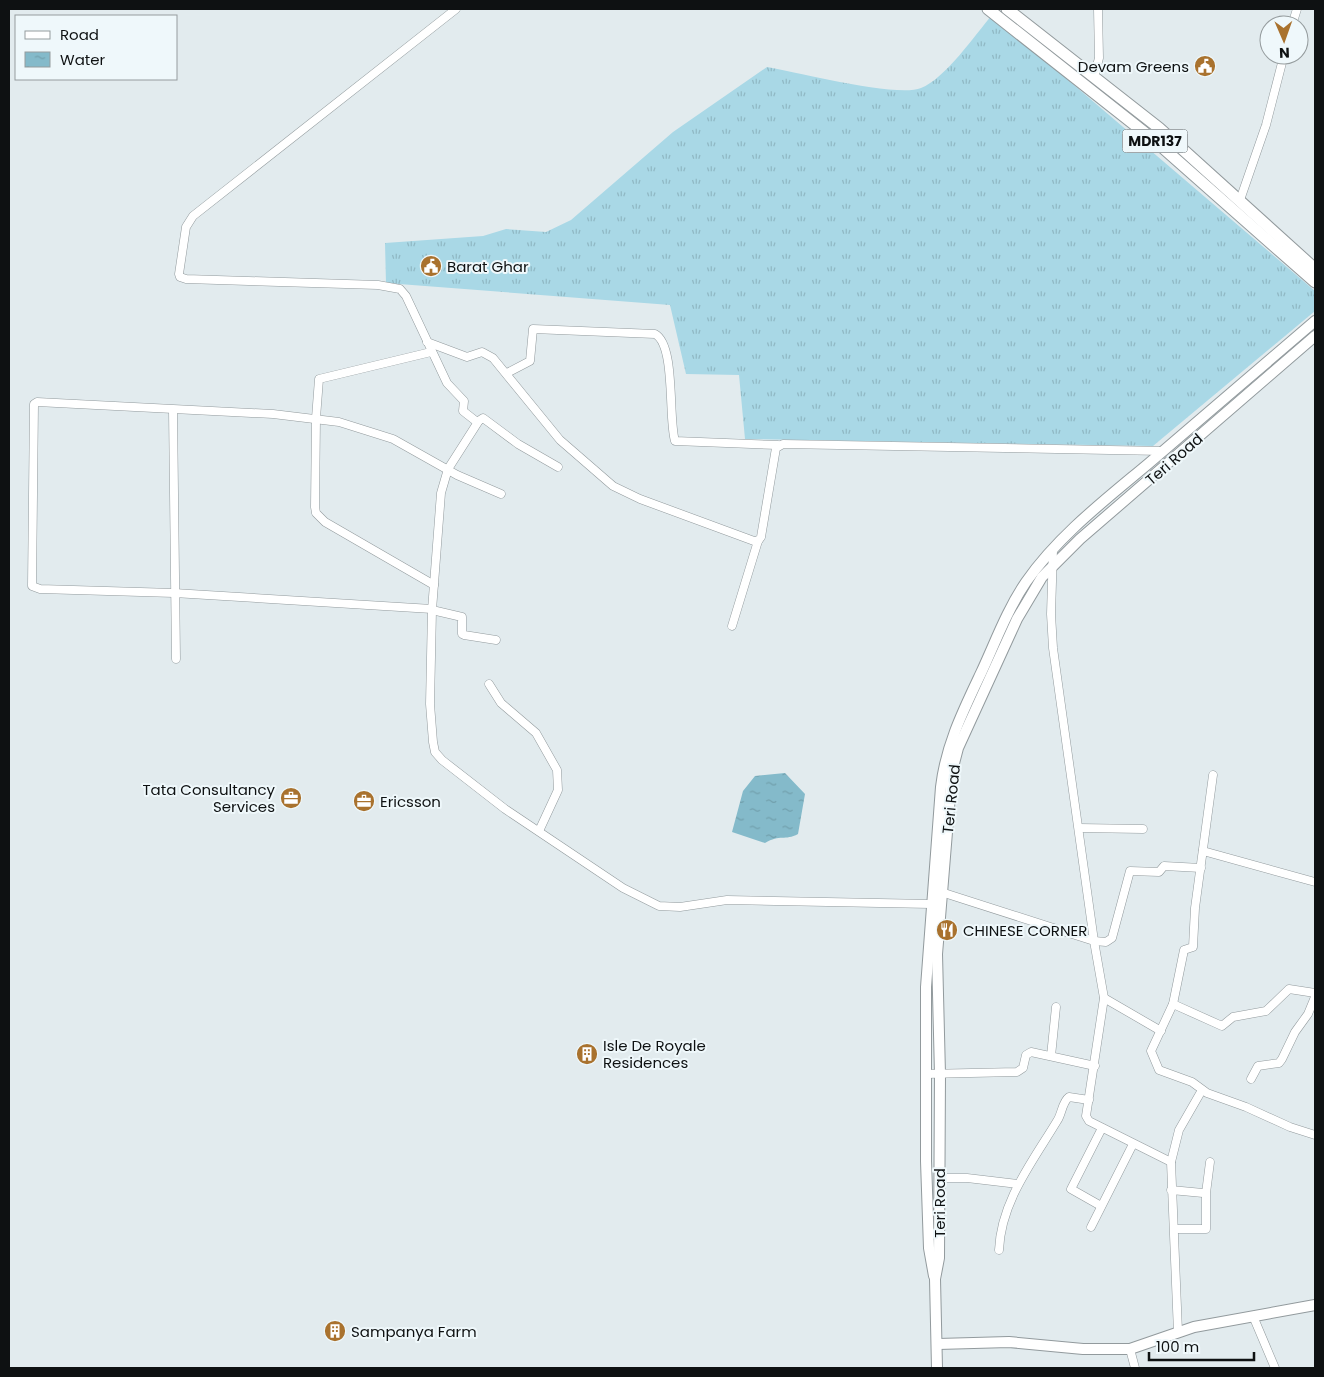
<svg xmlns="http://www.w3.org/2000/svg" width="1324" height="1377" viewBox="0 0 1324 1377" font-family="Poppins,sans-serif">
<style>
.grass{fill:url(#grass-tufts)}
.water{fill:url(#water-ripples)}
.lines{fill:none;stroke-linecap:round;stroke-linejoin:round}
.street-casing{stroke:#929a9d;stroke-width:9}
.secondary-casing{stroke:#929a9d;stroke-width:12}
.primary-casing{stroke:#929a9d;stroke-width:13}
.street{stroke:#fff;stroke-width:8}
.secondary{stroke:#fff;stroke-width:10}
.primary{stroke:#fff;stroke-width:11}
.labels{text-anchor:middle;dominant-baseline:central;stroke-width:4;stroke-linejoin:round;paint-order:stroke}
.shield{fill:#eff8fb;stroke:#525658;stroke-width:1}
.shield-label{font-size:14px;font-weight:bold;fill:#0e1112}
.poi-label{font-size:15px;fill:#0e1112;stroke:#eff8fb;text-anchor:start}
.street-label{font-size:15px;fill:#0e1112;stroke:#eff8fb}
</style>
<defs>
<pattern id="grass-tufts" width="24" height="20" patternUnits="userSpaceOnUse" patternTransform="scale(1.25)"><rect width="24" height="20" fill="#a9d8e6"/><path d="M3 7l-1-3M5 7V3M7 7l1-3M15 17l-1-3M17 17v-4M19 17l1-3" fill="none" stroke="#90b8c4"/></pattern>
<pattern id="water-ripples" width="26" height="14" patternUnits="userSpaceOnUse" patternTransform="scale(1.25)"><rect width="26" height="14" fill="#84baca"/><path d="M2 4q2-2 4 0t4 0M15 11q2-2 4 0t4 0" fill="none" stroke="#719fac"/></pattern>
</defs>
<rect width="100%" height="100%" fill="#e2ebee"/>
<path class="grass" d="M992,15l323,276v20l-162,135 -408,-7 -6,-64 -53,-1 -16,-69 -284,-22 -1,-40 98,-7 23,-7 40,3 25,-12 102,-88 94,-65c30,5 130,31 154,21 24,-9 54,-53 71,-73z"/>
<path class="water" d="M785,773l20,21 -7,40c-13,7 -18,0 -33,9l-33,-11 11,-41 12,-15z"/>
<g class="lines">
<g class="street-casing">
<g id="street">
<polyline points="456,9 193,216 186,227 179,274 180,277 186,279 378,285 400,289 406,296 447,383 464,401 463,411 477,422 483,418 518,444 558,467"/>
<polyline points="1292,25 1297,9"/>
<polyline points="1094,77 1099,58 1098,9"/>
<polyline points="1240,200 1266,125 1284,55"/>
<polyline points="427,342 467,357 482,352 493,358 560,440 613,486 640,499 754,541 758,541 761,537 776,448 783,444 1163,451"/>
<polyline points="431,352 319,379 316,418 315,507 316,513 325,522 434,585"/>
<path d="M507,373l23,-12 3,-32 122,5c21,11 13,85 20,107l103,4"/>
<polyline points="173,410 176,659"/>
<polyline points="478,422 448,469 441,493 432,610 430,704 433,742 435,752 442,760 505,809 623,888 659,906 680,907 727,900 931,904"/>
<polyline points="1053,549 1051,614 1053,648 1094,941 1104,998 1086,1116 1089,1121 1171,1162 1178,1332"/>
<polyline points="432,609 174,593 40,589 32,586 34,404 37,402 273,414 339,422 393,439 457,475 501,494"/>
<polyline points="432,610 462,617 462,634 464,635 496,640"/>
<polyline points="732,626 758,541"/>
<polyline points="489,684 501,703 536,733 557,770 558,790 539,831"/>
<polyline points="1213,775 1195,908 1193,947 1184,950 1173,1004 1151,1051 1159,1070 1192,1082 1207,1093 1246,1107 1290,1127 1315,1135"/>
<polyline points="1079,828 1143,829"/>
<polyline points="1203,851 1315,882"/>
<polyline points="941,892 1094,941 1106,942 1112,938 1130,871 1159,872 1164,866 1201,868"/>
<polyline points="1104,998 1161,1031"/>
<polyline points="1173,1004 1222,1026 1233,1017 1266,1011 1289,989 1315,993"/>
<polyline points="1051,1056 1056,1007"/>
<polyline points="925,1074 1017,1072 1023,1068 1026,1055 1031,1052 1095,1066"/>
<polyline points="1251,1079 1258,1066 1279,1063 1282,1059 1295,1032 1308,1014 1315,997"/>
<polyline points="1171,1162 1179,1130 1202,1090"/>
<polyline points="939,1178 967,1178 1018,1184"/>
<polyline points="1171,1190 1203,1193"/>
<polyline points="1101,1206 1071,1189 1102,1128"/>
<polyline points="1091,1227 1133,1144"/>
<polyline points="1175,1229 1206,1229 1206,1193 1210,1162"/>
<path d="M999,1250c2,-49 34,-89 58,-129 5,-7 5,-19 12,-24l20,3"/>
<polyline points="1253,1316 1275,1368"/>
<polyline points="1130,1349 1135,1368"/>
</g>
</g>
<g class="secondary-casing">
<g id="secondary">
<path d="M934,1276l-5,-28 -3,-87v-174l15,-200c5,-42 22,-76 40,-114 14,-30 26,-63 45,-91 32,-46 79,-82 122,-118 56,-48 111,-95 167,-143"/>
<polyline points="938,1344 1009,1342 1083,1349 1130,1349 1194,1327 1315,1305"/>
<polyline points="937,1368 935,1279 939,1258 940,1074 937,954 952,771 958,748 1017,619 1042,577 1080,539 1315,336"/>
</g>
</g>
<g class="primary-casing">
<g id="primary">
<polyline points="988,9 1154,140 1315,282"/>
<polyline points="1007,9 1159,128 1315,269"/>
</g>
</g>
<use href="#street" class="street"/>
<use href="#secondary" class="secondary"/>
<use href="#primary" class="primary"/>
</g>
<defs>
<g id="civic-disc" transform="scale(1.125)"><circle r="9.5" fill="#a9722e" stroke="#eff8fb"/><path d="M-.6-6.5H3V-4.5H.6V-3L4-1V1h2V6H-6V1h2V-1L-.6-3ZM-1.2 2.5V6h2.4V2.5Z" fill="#fff"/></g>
<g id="office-disc" transform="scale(1.125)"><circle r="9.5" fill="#a9722e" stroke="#eff8fb"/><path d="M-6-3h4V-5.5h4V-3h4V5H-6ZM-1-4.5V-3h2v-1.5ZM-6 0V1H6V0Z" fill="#fff"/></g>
<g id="restaurant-disc" transform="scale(1.125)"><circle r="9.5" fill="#a9722e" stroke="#eff8fb"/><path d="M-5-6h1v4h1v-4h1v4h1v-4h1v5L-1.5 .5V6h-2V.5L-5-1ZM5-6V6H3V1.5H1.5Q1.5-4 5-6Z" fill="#fff"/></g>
<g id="building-disc" transform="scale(1.125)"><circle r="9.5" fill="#a9722e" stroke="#eff8fb"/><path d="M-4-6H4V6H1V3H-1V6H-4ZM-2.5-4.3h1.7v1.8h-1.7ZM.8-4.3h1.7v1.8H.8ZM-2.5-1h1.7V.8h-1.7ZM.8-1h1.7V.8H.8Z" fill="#fff"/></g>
</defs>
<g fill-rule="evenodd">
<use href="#civic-disc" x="1205" y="66"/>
<use href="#civic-disc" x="431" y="266"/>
<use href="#office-disc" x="291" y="798"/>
<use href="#office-disc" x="364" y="801"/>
<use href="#restaurant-disc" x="947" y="930"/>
<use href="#building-disc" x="587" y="1054"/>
<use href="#building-disc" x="335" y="1331"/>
</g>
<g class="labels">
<rect class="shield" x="1122.5" y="129.5" width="65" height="23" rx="4"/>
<g class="shield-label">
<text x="1155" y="141">MDR137</text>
</g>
<g class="poi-label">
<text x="1189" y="66" text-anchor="end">Devam Greens</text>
<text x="447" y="266">Barat Ghar</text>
<text x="275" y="789" text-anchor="end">Tata Consultancy<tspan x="275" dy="17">Services</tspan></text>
<text x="380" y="801">Ericsson</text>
<text x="963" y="930">CHINESE CORNER</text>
<text x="603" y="1045">Isle De Royale<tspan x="603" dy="17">Residences</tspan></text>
<text x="351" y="1331">Sampanya Farm</text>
</g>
<g class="street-label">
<text transform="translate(1174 459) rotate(-41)">Teri Road</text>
<text transform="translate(951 799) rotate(-84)">Teri Road</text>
<text transform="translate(939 1203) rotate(-90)">Teri Road</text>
</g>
</g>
<rect width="1324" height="1377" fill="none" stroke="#0e1112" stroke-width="20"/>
<rect x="15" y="15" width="162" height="65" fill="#eff8fb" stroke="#959c9e"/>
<rect x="25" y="31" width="25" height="8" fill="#ffffff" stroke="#959c9e"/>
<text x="60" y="40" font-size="15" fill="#0e1112">Road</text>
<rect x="25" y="52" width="25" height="15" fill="url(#water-ripples)" stroke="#959c9e"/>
<text x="60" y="65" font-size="15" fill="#0e1112">Water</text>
<g transform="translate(1284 40) rotate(178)"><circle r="24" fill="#eff8fb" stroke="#959c9e"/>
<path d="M0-4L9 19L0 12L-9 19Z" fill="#a9722e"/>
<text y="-8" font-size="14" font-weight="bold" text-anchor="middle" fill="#0e1112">N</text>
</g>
<path d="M1149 1352v8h105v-8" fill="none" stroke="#0e1112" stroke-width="2.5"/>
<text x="1156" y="1352" font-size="15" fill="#0e1112" stroke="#eff8fb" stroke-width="4" paint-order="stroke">100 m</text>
</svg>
